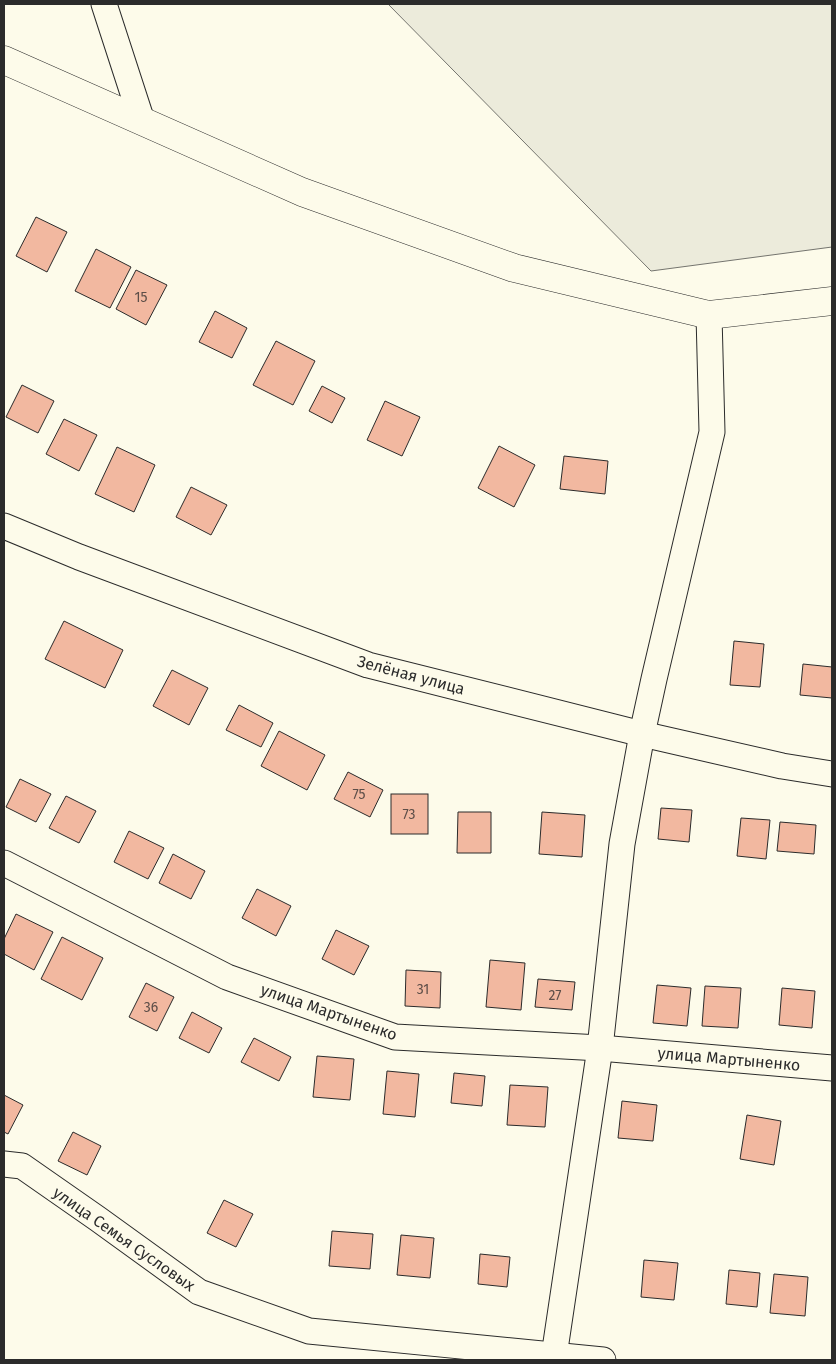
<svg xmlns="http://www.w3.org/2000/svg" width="836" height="1364" viewBox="0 0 836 1364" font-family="'Fira Sans',sans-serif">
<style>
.green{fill:#ecebdb;stroke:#74746e}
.building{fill:#f2b8a0;stroke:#2b2b2b}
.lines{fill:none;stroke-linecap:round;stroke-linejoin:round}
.minor-casing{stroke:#2b2b2b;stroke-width:27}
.major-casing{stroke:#2b2b2b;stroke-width:29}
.minor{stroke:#fdfbea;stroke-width:25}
.major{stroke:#fdfbea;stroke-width:28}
.labels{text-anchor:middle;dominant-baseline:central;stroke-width:4;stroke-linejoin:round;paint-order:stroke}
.number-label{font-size:14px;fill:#5d4e48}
.street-label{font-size:16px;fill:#2b2b2b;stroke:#fdfbea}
</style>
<rect width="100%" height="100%" fill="#fdfbea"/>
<polygon class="green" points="388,4 832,4 832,247 651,271"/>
<g class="building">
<polygon points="36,217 67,232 47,272 16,256"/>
<polygon points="96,249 131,267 110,308 75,291"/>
<polygon points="136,270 167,285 146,325 116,309"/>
<polygon points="215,311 247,328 232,358 199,342"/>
<polygon points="276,341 315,361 293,405 253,385"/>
<polygon points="22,385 54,401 38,433 6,417"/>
<polygon points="322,386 345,398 332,423 309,411"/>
<polygon points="385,401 420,417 402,456 367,440"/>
<polygon points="64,419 97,435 79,471 46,454"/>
<polygon points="499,446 535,465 514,507 478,488"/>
<polygon points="117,447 155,465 134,512 95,494"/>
<polygon points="564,456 608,461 605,494 560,489"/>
<polygon points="191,487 227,505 211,535 176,517"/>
<polygon points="64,621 123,650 105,688 45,659"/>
<polygon points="734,641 764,644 760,687 730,685"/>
<polygon points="803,664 832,667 832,698 800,695"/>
<polygon points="172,670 208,688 189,725 153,706"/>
<polygon points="239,705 273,723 261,747 226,730"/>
<polygon points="279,731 325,755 307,790 261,766"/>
<polygon points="348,772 383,790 370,817 334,799"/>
<polygon points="20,779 51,794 36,822 6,807"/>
<rect x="391" y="794" width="37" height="40"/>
<polygon points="66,796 96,811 79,843 49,828"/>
<polygon points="661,808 692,810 689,842 658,839"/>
<polygon points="458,812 491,812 491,853 457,853"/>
<polygon points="542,812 585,815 582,857 539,854"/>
<polygon points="741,818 770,820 766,859 737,856"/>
<polygon points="780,822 816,825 814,854 777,851"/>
<polygon points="129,831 164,848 148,879 114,862"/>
<polygon points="173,854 205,871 191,899 159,883"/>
<polygon points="257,889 291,906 276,936 242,918"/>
<polygon points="16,914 53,932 34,970 4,954 4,939"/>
<polygon points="336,930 369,946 354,975 322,959"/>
<polygon points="62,937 103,958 82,1000 41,979"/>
<polygon points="490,960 525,963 521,1010 486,1007"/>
<polygon points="406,970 441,972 440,1008 405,1006"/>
<polygon points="538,979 575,982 572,1010 535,1007"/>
<polygon points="146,983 174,997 157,1031 129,1017"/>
<polygon points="657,985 691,988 687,1026 653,1023"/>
<polygon points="705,986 741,988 738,1028 702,1026"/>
<polygon points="782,988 815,991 812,1028 779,1025"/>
<polygon points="192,1012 222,1028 209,1053 179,1038"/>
<polygon points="254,1038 291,1057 279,1081 241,1062"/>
<polygon points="317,1056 354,1059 350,1100 313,1097"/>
<polygon points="387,1071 419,1074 415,1117 383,1114"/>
<polygon points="454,1073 485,1076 482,1106 451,1103"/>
<polygon points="510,1085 548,1087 545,1127 507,1125"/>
<polygon points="4,1095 23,1105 8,1134 4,1132"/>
<polygon points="622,1101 657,1105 653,1141 618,1138"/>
<polygon points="747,1115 781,1121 774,1165 740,1159"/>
<polygon points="73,1132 101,1146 87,1175 58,1161"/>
<polygon points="224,1200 253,1214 236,1247 207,1233"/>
<polygon points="332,1231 373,1234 370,1269 329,1266"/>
<polygon points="401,1235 434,1238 430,1278 397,1275"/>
<polygon points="480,1254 510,1257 507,1287 478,1284"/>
<polygon points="644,1260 678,1263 674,1300 641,1297"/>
<polygon points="729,1270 760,1273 757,1307 726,1304"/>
<polygon points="774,1274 808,1277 805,1316 770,1313"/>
</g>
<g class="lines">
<g class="minor-casing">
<g id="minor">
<polyline points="104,4 142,121"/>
<polyline points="4,526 79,557 368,665 642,734 782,766 832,774"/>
<polyline points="4,863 227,977 395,1037 600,1048 832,1068"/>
<polyline points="4,1164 22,1166 98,1219 199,1292 309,1331 603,1360"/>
<polyline points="554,1356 600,1048 622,844 642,734 654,679 712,432 709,315"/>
</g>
</g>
<g class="major-casing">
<polyline id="major" points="4,60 302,192 514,268 709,315 832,301"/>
</g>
<use href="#minor" class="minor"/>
<use href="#major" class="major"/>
</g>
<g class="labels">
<g class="number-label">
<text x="141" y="297">15</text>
<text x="359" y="794">75</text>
<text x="409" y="814">73</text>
<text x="423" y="989">31</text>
<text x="555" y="995">27</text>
<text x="151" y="1007">36</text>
</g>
<g class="street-label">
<text transform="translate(411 675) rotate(15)">Зелёная улица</text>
<text transform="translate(329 1012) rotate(19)">улица Мартыненко</text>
<text transform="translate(729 1059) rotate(5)">улица Мартыненко</text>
<text transform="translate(124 1239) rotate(35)">улица Семья Сусловых</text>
</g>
</g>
<rect width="836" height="1364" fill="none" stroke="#2b2b2b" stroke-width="10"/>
</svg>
